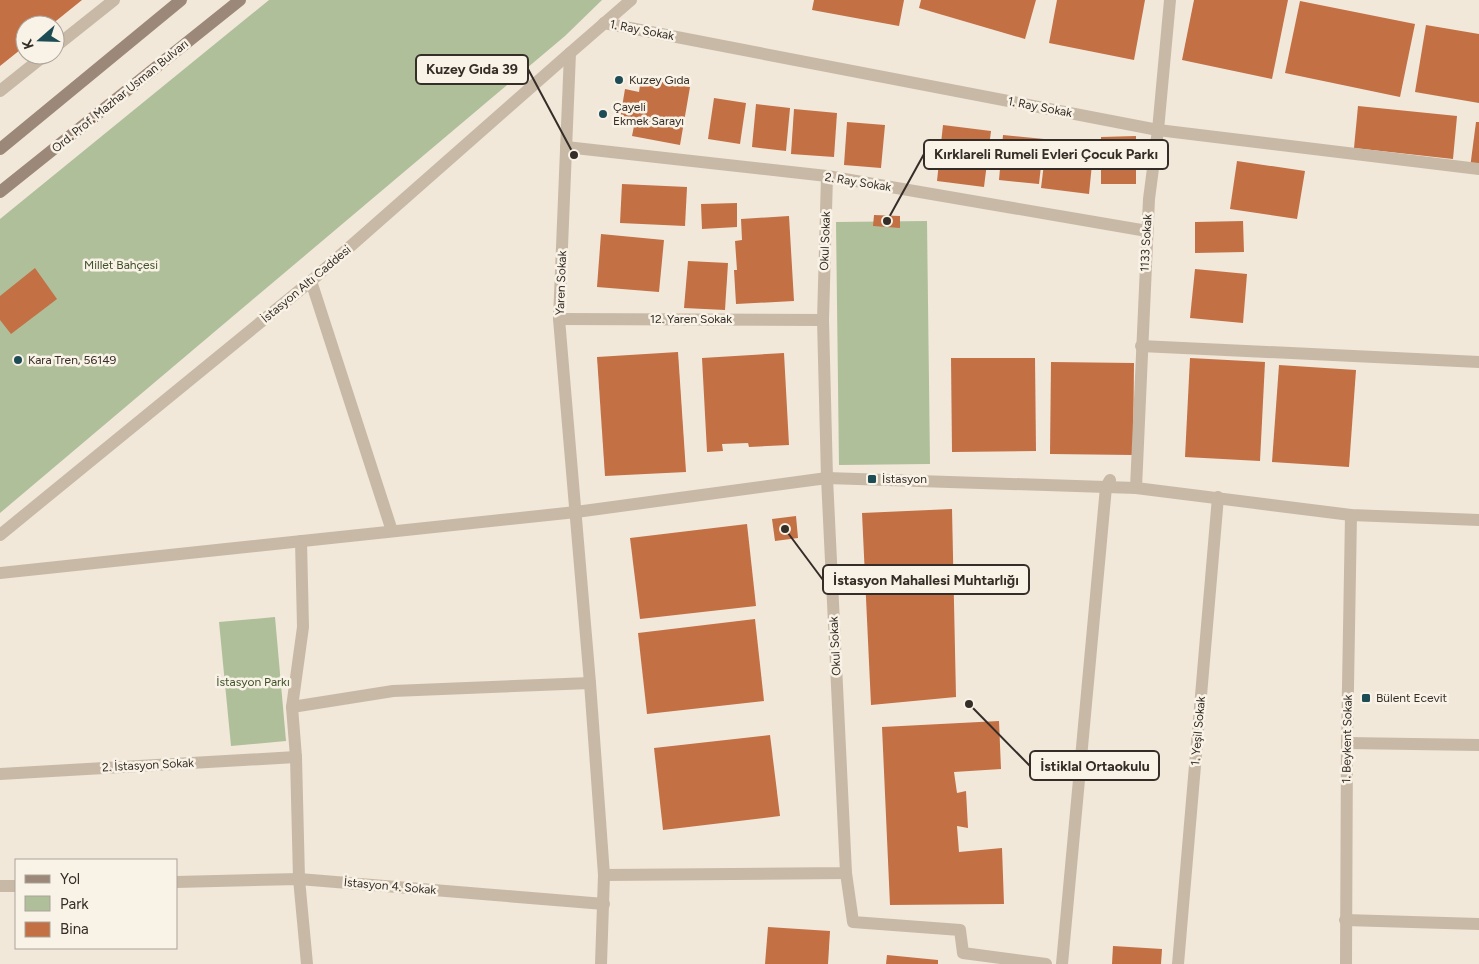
<svg xmlns="http://www.w3.org/2000/svg" width="1479" height="964" viewBox="0 0 1479 964" font-family="Figtree,sans-serif">
<style>
.green{fill:#afbf9a}
.building{fill:#c37045}
.lines{fill:none;stroke-linecap:round;stroke-linejoin:round}
.pedestrian{stroke:#c8b9a6;stroke-width:12}
.minor{stroke:#c8b9a6;stroke-width:12}
.tertiary{stroke:#c8b9a6;stroke-width:12}
.secondary{stroke:#9c8878;stroke-width:12}
.poi-dot{fill:#1d4c55;stroke:#f9f2e6;stroke-width:2}
.labels{text-anchor:middle;dominant-baseline:central;stroke-width:5;stroke-linejoin:round;paint-order:stroke}
.street-label{font-size:12px;fill:#352d27;stroke:#f9f2e6}
.poi-label{font-size:12px;fill:#352d27;stroke:#f9f2e6;text-anchor:start}
.park-label{font-size:12px;fill:#40522b;stroke:#f9f2e6}
.leader{fill:none;stroke:#352d27;stroke-width:2}
.callout-dot{fill:#352d27;stroke:#f9f2e6;stroke-width:2}
.callout{fill:#f9f2e6;stroke:#352d27;stroke-width:2}
.callout-label{font-size:14px;text-anchor:middle;font-weight:bold;fill:#352d27}
</style>
<rect width="100%" height="100%" fill="#f1e8da"/>
<g class="green">
<polygon points="269,0 602,0 565,36 0,513 0,219"/>
<polygon points="927,221 930,464 839,465 836,222"/>
<polygon points="275,617 286,741 231,746 219,622"/>
</g>
<g class="building">
<polygon points="0,0 82,0 51,25 25,25 25,46 0,66"/>
<polygon points="814,0 904,0 899,26 812,10"/>
<polygon points="921,0 1036,0 1025,39 919,8"/>
<polygon points="1057,0 1145,0 1134,60 1049,43"/>
<polygon points="1194,0 1288,0 1272,79 1182,60"/>
<polygon points="1300,1 1415,24 1400,97 1285,73"/>
<polygon points="1426,25 1479,34 1479,103 1415,92"/>
<polygon points="641,78 690,87 680,145 632,136 635,121 620,119 625,89 639,92"/>
<polygon points="714,98 746,103 740,144 708,139"/>
<polygon points="756,104 790,108 786,151 752,147"/>
<polygon points="1358,106 1457,116 1453,159 1354,148"/>
<polygon points="794,109 837,113 834,157 791,154"/>
<polygon points="847,122 885,125 881,168 844,165"/>
<polygon points="1476,122 1479,122 1479,169 1470,168"/>
<polygon points="943,125 991,131 984,187 937,181"/>
<polygon points="1003,135 1044,139 1039,184 999,180"/>
<polygon points="1136,136 1136,184 1101,184 1101,137"/>
<polygon points="1047,139 1094,144 1089,194 1041,188"/>
<polygon points="1237,161 1305,171 1297,219 1230,209"/>
<polygon points="622,184 687,187 685,226 620,223"/>
<polygon points="737,203 737,227 702,229 701,204"/>
<polygon points="874,215 900,216 900,228 873,226"/>
<polygon points="789,216 794,301 736,304 734,270 737,270 735,241 742,240 741,219"/>
<polygon points="1243,221 1244,252 1195,253 1195,222"/>
<polygon points="601,234 664,240 659,292 597,287"/>
<polygon points="688,261 728,263 725,310 684,308"/>
<polygon points="35,268 57,299 11,334 0,320 0,296"/>
<polygon points="1195,269 1247,274 1243,323 1190,318"/>
<polygon points="678,352 686,472 605,476 597,357"/>
<polygon points="784,353 789,445 749,447 748,443 722,444 723,451 707,452 702,358"/>
<polygon points="951,358 1035,358 1036,451 952,452"/>
<polygon points="1190,358 1265,362 1260,461 1185,457"/>
<polygon points="1051,362 1134,363 1133,455 1050,454"/>
<polygon points="1279,365 1356,370 1349,467 1272,462"/>
<polygon points="952,509 956,697 871,705 862,513"/>
<polygon points="796,516 798,538 775,541 772,519"/>
<polygon points="747,524 756,606 640,619 630,538"/>
<polygon points="755,619 764,701 647,714 638,633"/>
<polygon points="999,721 1001,769 954,772 957,793 966,791 968,828 957,826 959,852 1002,848 1004,904 890,905 882,727"/>
<polygon points="770,735 780,816 663,830 654,748"/>
<polygon points="768,927 830,931 828,964 765,964"/>
<polygon points="1113,946 1162,949 1161,964 1112,964"/>
<polygon points="887,955 938,960 938,964 886,964"/>
</g>
<g class="lines">
<g class="pedestrian">
<polyline points="55,47 114,0"/>
<polyline points="0,91 45,55"/>
</g>
<g class="minor">
<polyline points="604,23 1158,130 1479,169"/>
<polyline points="566,147 827,176 1147,231"/>
<polyline points="311,281 392,531"/>
<polyline points="559,319 823,320"/>
<polyline points="1141,346 1479,362"/>
<polyline points="1136,488 1149,199 1158,130 1170,0"/>
<polyline points="0,535 311,281 570,53"/>
<polyline points="301,541 303,627 292,707 296,757 299,879 307,964"/>
<polyline points="0,573 576,512 827,478 1136,488 1351,515 1479,520"/>
<polyline points="292,707 393,691 590,683"/>
<polyline points="1347,743 1479,745"/>
<polyline points="0,774 296,757"/>
<polyline points="846,873 853,922 960,930 963,953 1046,964"/>
<polyline points="604,875 846,873 827,478 823,320 827,176"/>
<polyline points="176,882 299,879 604,904"/>
<polyline points="0,886 16,886"/>
<polyline points="1345,920 1479,924"/>
<polyline points="1062,964 1106,487 1110,480"/>
<polyline points="1178,964 1218,497"/>
<polyline points="1346,964 1347,743 1351,515"/>
</g>
<polyline class="tertiary" points="601,964 604,875 590,683 559,319 570,53 631,0"/>
<g class="secondary">
<polyline points="0,149 181,0"/>
<polyline points="0,192 240,0"/>
</g>
</g>
<g class="poi-dot">
<circle cx="619" cy="80" r="5"/>
<circle cx="603" cy="114" r="5"/>
<circle cx="18" cy="360" r="5"/>
<rect x="867" y="474" width="10" height="10" rx="2.5"/>
<rect x="1361" y="693" width="10" height="10" rx="2.5"/>
</g>
<g class="labels">
<g class="street-label">
<text transform="translate(642 30) rotate(11)">1. Ray Sokak</text>
<text transform="translate(120 96) rotate(-39)">Ord. Prof. Mazhar Usman Bulvarı</text>
<text transform="translate(1040 107) rotate(11)">1. Ray Sokak</text>
<text transform="translate(858 182) rotate(9)">2. Ray Sokak</text>
<text transform="translate(825 241) rotate(-88)">Okul Sokak</text>
<text transform="translate(1146 243) rotate(-87)">1133 Sokak</text>
<text transform="translate(561 283) rotate(-88)">Yaren Sokak</text>
<text transform="translate(306 284) rotate(-40)">İstasyon Altı Caddesi</text>
<text x="691" y="319">12. Yaren Sokak</text>
<text transform="translate(835 646) rotate(-93)">Okul Sokak</text>
<text transform="translate(1198 731) rotate(-85)">1. Yeşil Sokak</text>
<text transform="translate(1347 739) rotate(-89)">1. Beykent Sokak</text>
<text transform="translate(148 765) rotate(-3)">2. İstasyon Sokak</text>
<text transform="translate(390 886) rotate(5)">İstasyon 4. Sokak</text>
</g>
<g class="poi-label">
<text x="629" y="80">Kuzey Gıda</text>
<text x="613" y="107">Çayeli<tspan x="613" dy="14">Ekmek Sarayı</tspan></text>
<text x="28" y="360">Kara Tren, 56149</text>
<text x="882" y="479">İstasyon</text>
<text x="1376" y="698">Bülent Ecevit</text>
</g>
<g class="park-label">
<text x="121" y="265">Millet Bahçesi</text>
<text x="253" y="682">İstasyon Parkı</text>
</g>
</g>
<path class="leader" d="M574 155L528 69M887 221L924 154M785 529L823 580M969 704L1030 766"/>
<g class="callout-dot">
<circle cx="574" cy="155" r="5"/>
<circle cx="887" cy="221" r="5"/>
<circle cx="785" cy="529" r="5"/>
<circle cx="969" cy="704" r="5"/>
</g>
<g class="callout">
<rect x="416" y="55" width="112" height="29" rx="5"/>
<rect x="924" y="140" width="244" height="29" rx="5"/>
<rect x="823" y="565" width="206" height="29" rx="5"/>
<rect x="1030" y="751" width="129" height="29" rx="5"/>
</g>
<g class="callout-label">
<text x="472" y="74">Kuzey Gıda 39</text>
<text x="1046" y="159">Kırklareli Rumeli Evleri Çocuk Parkı</text>
<text x="926" y="585">İstasyon Mahallesi Muhtarlığı</text>
<text x="1095" y="771">İstiklal Ortaokulu</text>
</g>
<rect x="15" y="859" width="162" height="90" fill="#f9f2e6" stroke="#aba39a"/>
<rect x="25" y="875" width="25" height="8" fill="#9c8878" stroke="#aba39a"/>
<text x="60" y="884" font-size="15" fill="#352d27">Yol</text>
<rect x="25" y="896" width="25" height="15" fill="#afbf9a" stroke="#aba39a"/>
<text x="60" y="909" font-size="15" fill="#352d27">Park</text>
<rect x="25" y="922" width="25" height="15" fill="#c37045" stroke="#aba39a"/>
<text x="60" y="934" font-size="15" fill="#352d27">Bina</text>
<g transform="translate(40 40) rotate(250)"><circle r="24" fill="#f9f2e6" stroke="#aba39a"/>
<path d="M0-4L9 19L0 12L-9 19Z" fill="#1d4c55"/>
<text y="-8" font-size="14" font-weight="bold" text-anchor="middle" fill="#352d27">K</text>
</g>
</svg>
